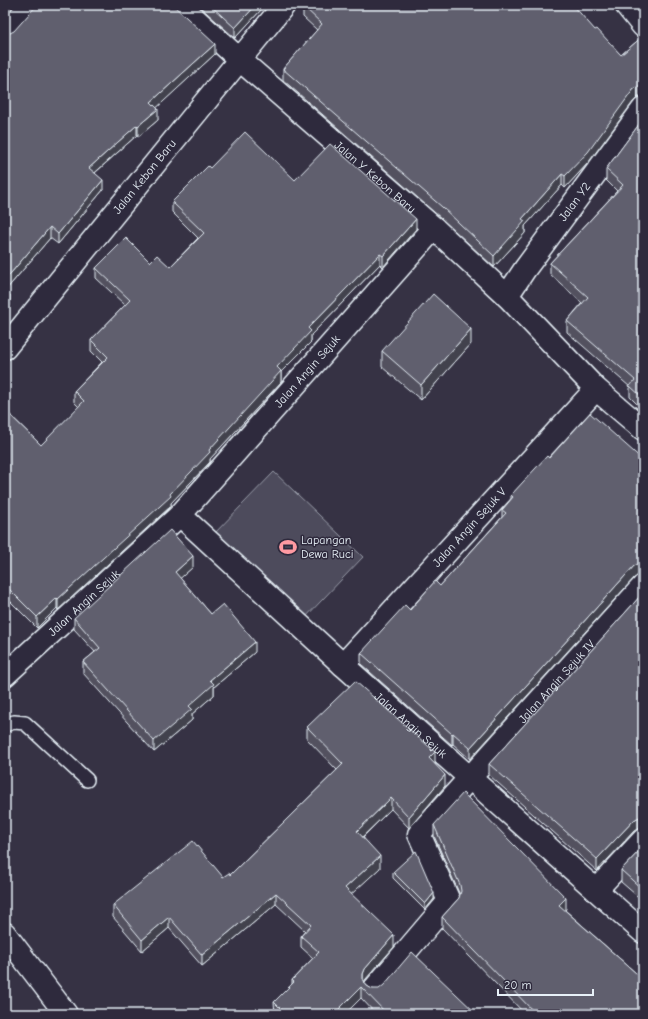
<svg xmlns="http://www.w3.org/2000/svg" width="648" height="1019" viewBox="0 0 648 1019" font-family="'Comic Neue',sans-serif">
<style>
.green{fill:#4d4b5c;stroke:#9a9eaa}
.lines{fill:none;stroke-linecap:round;stroke-linejoin:round}
.lane-casing{stroke:#e8f1f8;stroke-width:16}
.street-casing{stroke:#e8f1f8;stroke-width:25}
.secondary-casing{stroke:#e8f1f8;stroke-width:25}
.highway-casing{stroke:#e8f1f8;stroke-width:25}
.lane{stroke:#2f2a3d;stroke-width:13}
.street{stroke:#2f2a3d;stroke-width:22}
.secondary{stroke:#2f2a3d;stroke-width:22}
.highway{stroke:#2f2a3d;stroke-width:22}
.wall{fill:#53515f;stroke:#e8f1f8}
.shaded-wall{fill:#43424d;stroke:#e8f1f8}
.building{fill:#605e6e;stroke:#e8f1f8}
.labels{text-anchor:middle;dominant-baseline:central;stroke-width:3;stroke-linejoin:round;paint-order:stroke}
.street-label{font-size:12px;fill:#e8f1f8;stroke:#2f2a3d}
.poi-label{font-size:12px;fill:#e8f1f8;stroke:#2f2a3d;text-anchor:start}
</style>
<rect width="100%" height="100%" fill="#363244"/>
<filter id="ink" filterUnits="userSpaceOnUse"><feTurbulence type="fractalNoise" baseFrequency=".025" numOctaves="2"/><feDisplacementMap in="SourceGraphic" scale="8" xChannelSelector="R" yChannelSelector="G"/><feConvolveMatrix kernelMatrix="1 2 1 2 8 2 1 2 1" color-interpolation-filters="sRGB"/></filter>
<g filter="url(#ink)">
<polygon class="green" points="274,472 363,557 302,621 212,536"/>
<g class="lines">
<g class="lane-casing">
<polyline id="lane" points="5,725 14,722 25,723 87,780"/>
</g>
<g class="street-casing">
<g id="street">
<path id="s1" d="M180,5l60,55 194,168 73,68 89,93 47,40"/>
<polyline points="626,5 643,26"/>
<polyline points="5,33 31,5"/>
<path id="s2" d="M507,296l18,-27 118,-160"/>
<path id="s3" d="M180,515l163,150 300,267"/>
<path id="s4" d="M343,665l253,-276"/>
<path id="s5" d="M5,675l175,-160 254,-287"/>
<polyline points="596,890 643,840"/>
<path id="s6" d="M375,988l74,-87 -30,-67 224,-248"/>
</g>
</g>
<g class="secondary-casing">
<g id="secondary">
<path id="s7" d="M5,348l279,-343"/>
</g>
</g>
<g class="highway-casing">
<polyline id="highway" points="5,934 66,1014"/>
</g>
<use href="#lane" class="lane"/>
<use href="#street" class="street"/>
<use href="#secondary" class="secondary"/>
<use href="#highway" class="highway"/>
</g>
<g class="wall">
<polygon points="198,5 265,5 261,10 235,38"/>
<polygon points="303,6 595,30 621,55 643,36 643,97 638,97 633,102 588,163 565,188 562,185 525,226 525,233 494,267 442,219 283,80 283,69 317,30 303,17"/>
<polygon points="5,34 215,54 156,108 158,120 138,137 137,135 95,173 103,190 58,244 50,238 5,291"/>
<polygon points="643,119 643,410 630,397 630,387 567,332 567,321 582,303 550,274 550,263 617,191 606,180 606,169"/>
<polygon points="210,168 295,180 416,229 383,267 380,264 311,335 311,342 281,372 281,382 210,459 210,462 171,503 171,506 58,610 57,608 37,628 5,596 5,410 41,445 79,407 74,402 74,391 102,362 91,351 91,340 125,305 96,278 96,268 150,262 170,267 198,238 172,212 172,202"/>
<polygon points="471,344 421,400 382,367 382,351"/>
<polygon points="549,458 643,460 643,574 640,574 634,578 470,759 453,744 452,745 361,664 361,653 410,610 440,586 502,517 502,510 511,499 511,495"/>
<polygon points="193,567 180,578 211,614 255,652 214,687 214,695 192,714 192,720 154,752 83,673 83,662 95,652 74,629 74,618"/>
<polygon points="643,593 643,828 639,828 634,831 597,871 489,775 489,764"/>
<polygon points="307,727 435,764 445,786 409,828 391,809 363,837 380,868 351,894 394,947 365,980 364,982 367,986 372,989 477,1014 376,1014 361,998 345,1014 275,1014 274,1002 292,984 292,980 313,958 301,947 301,936 305,931 276,904 202,966 169,928 142,951 113,917 113,905 230,875 337,770 307,739"/>
<polygon points="434,825 566,909 565,910 637,974 643,1014 525,1014 442,928 442,917 459,898 460,895 434,836"/>
<polygon points="643,847 643,901 621,882 621,870"/>
<polygon points="393,872 434,899 425,910 393,878"/>
</g>
<g class="shaded-wall">
<polygon points="5,5 15,5 5,16"/>
<polygon points="256,5 265,5 261,10 235,38 235,28"/>
<polygon points="215,44 215,54 151,113 151,102"/>
<polygon points="638,86 638,97 633,102 588,163 565,188 565,176 633,90"/>
<polygon points="158,109 158,120 138,137 138,126"/>
<polygon points="137,125 137,135 89,178 89,168"/>
<polygon points="562,174 562,185 525,226 525,233 494,267 494,256 522,219"/>
<polygon points="103,180 103,190 58,244 58,234"/>
<polygon points="416,219 416,229 383,267 383,256"/>
<polygon points="50,227 50,238 5,291 5,280"/>
<polygon points="380,254 380,264 311,335 311,342 281,372 281,382 210,459 210,462 171,503 171,506 58,610 58,599 170,494 209,450 308,328"/>
<polygon points="10,295 10,306 5,311 5,300"/>
<polygon points="471,329 471,344 421,400 421,385"/>
<polygon points="193,556 193,567 175,583 175,572"/>
<polygon points="640,563 640,574 634,578 470,759 470,748 634,566"/>
<polygon points="57,598 57,608 37,628 37,617"/>
<polygon points="255,642 255,652 214,687 214,695 192,714 192,720 154,752 154,741 189,706 210,680"/>
<polygon points="453,733 453,744 452,745 452,734"/>
<polygon points="435,752 435,764 429,770 429,758"/>
<polygon points="445,775 445,786 409,828 409,817"/>
<polygon points="391,798 391,809 357,842 357,831"/>
<polygon points="639,817 639,828 634,831 597,871 597,859 634,820"/>
<polygon points="380,856 380,868 345,900 345,888"/>
<polygon points="276,893 276,904 202,966 202,955"/>
<polygon points="434,893 434,899 425,910 425,904"/>
<polygon points="566,898 566,909 559,916 559,905"/>
<polygon points="169,917 169,928 142,951 142,940"/>
<polygon points="394,935 394,947 365,980 363,985 363,974 365,969"/>
<polygon points="361,987 361,998 345,1014 334,1014"/>
</g>
<g class="building">
<polygon points="37,5 173,5 215,44 151,102 158,109 138,126 137,125 89,168 103,180 58,234 50,227 5,280 5,34 8,34 14,31"/>
<polygon points="210,5 256,5 235,28"/>
<polygon points="304,5 573,5 595,30 597,29 621,55 643,36 643,86 638,86 633,90 588,152 565,176 562,174 522,219 525,221 494,256 442,207 283,69 322,24 303,6"/>
<polygon points="643,119 643,398 630,386 635,380 567,321 588,297 550,263 623,185 606,169"/>
<polygon points="245,132 295,180 330,144 416,219 383,256 380,254 308,328 311,331 277,367 281,371 209,450 210,452 170,494 171,496 58,599 57,598 37,617 5,585 5,410 41,445 84,401 74,391 108,357 91,340 130,300 96,268 126,238 150,262 157,255 170,267 204,233 172,202 208,166 210,168"/>
<polygon points="5,291 10,295 5,300"/>
<polygon points="433,294 471,329 421,385 382,351"/>
<polygon points="590,413 643,460 643,563 640,563 634,566 470,748 453,733 452,734 361,653 405,605 410,610 435,581 440,586 506,513 502,510 513,497 511,495 547,456 549,458"/>
<polygon points="170,530 193,556 175,572 211,614 223,604 255,642 210,680 214,684 189,706 192,709 154,741 83,662 100,648 74,618"/>
<polygon points="643,593 643,817 639,817 634,820 597,859 489,764"/>
<polygon points="355,681 435,752 429,758 445,775 409,817 391,798 357,831 380,856 345,888 394,935 365,969 363,974 363,981 367,986 372,989 379,989 384,985 412,952 477,1014 387,1014 361,987 334,1014 286,1014 274,1002 294,982 292,980 319,952 301,936 311,925 276,893 202,955 169,917 142,940 113,905 193,841 223,877 229,873 230,875 343,764 307,727"/>
<polygon points="463,793 566,898 559,905 637,974 643,967 643,1014 536,1014 442,917 459,898 461,891 460,885 434,825"/>
<polygon points="643,847 643,890 621,870"/>
<polygon points="416,851 434,893 425,904 393,872"/>
</g>
</g>
<defs>
<g id="stadium-bare" transform="scale(1.38)"><path d="M0-5a6.5 5 0 1 0 0 10a6.5 5 0 1 0 0-10ZM-3.5-1.8h7v3.6h-7Z" fill="#ff9aa2" stroke="#2f2a3d" stroke-width="2.5" paint-order="stroke"/></g>
</defs>
<g fill-rule="evenodd">
<use href="#stadium-bare" x="288" y="547"/>
</g>
<g class="labels">
<g class="street-label">
<text stroke="none"><textPath href="#s7" startOffset="221">Jalan Kebon Baru</textPath></text>
<text stroke="none"><textPath href="#s1" startOffset="260">Jalan Y Kebon Baru</textPath></text>
<text stroke="none"><textPath href="#s2" startOffset="116">Jalan Y2</textPath></text>
<text stroke="none"><textPath href="#s5" startOffset="429">Jalan Angin Sejuk</textPath></text>
<text stroke="none"><textPath href="#s4" startOffset="187">Jalan Angin Sejuk V</textPath></text>
<text stroke="none"><textPath href="#s5" startOffset="107">Jalan Angin Sejuk</textPath></text>
<text stroke="none"><textPath href="#s6" startOffset="393">Jalan Angin Sejuk IV</textPath></text>
<text stroke="none"><textPath href="#s3" startOffset="312">Jalan Angin Sejuk</textPath></text>
</g>
<g class="poi-label">
<text x="301" y="540">Lapangan<tspan x="301" dy="14">Dewa Ruci</tspan></text>
</g>
</g>
<rect width="648" height="1019" fill="none" stroke="#2f2a3d" stroke-width="20"/>
<rect x="10" y="10" width="628" height="999" fill="none" stroke="#e8f1f8" stroke-width="1.5" filter="url(#ink)"/>
<path d="M498 989v6h95v-6" fill="none" stroke="#e8f1f8" stroke-width="2"/>
<text x="504" y="989" font-size="12" fill="#e8f1f8" stroke="#2f2a3d" stroke-width="3" paint-order="stroke">20 m</text>
</svg>
